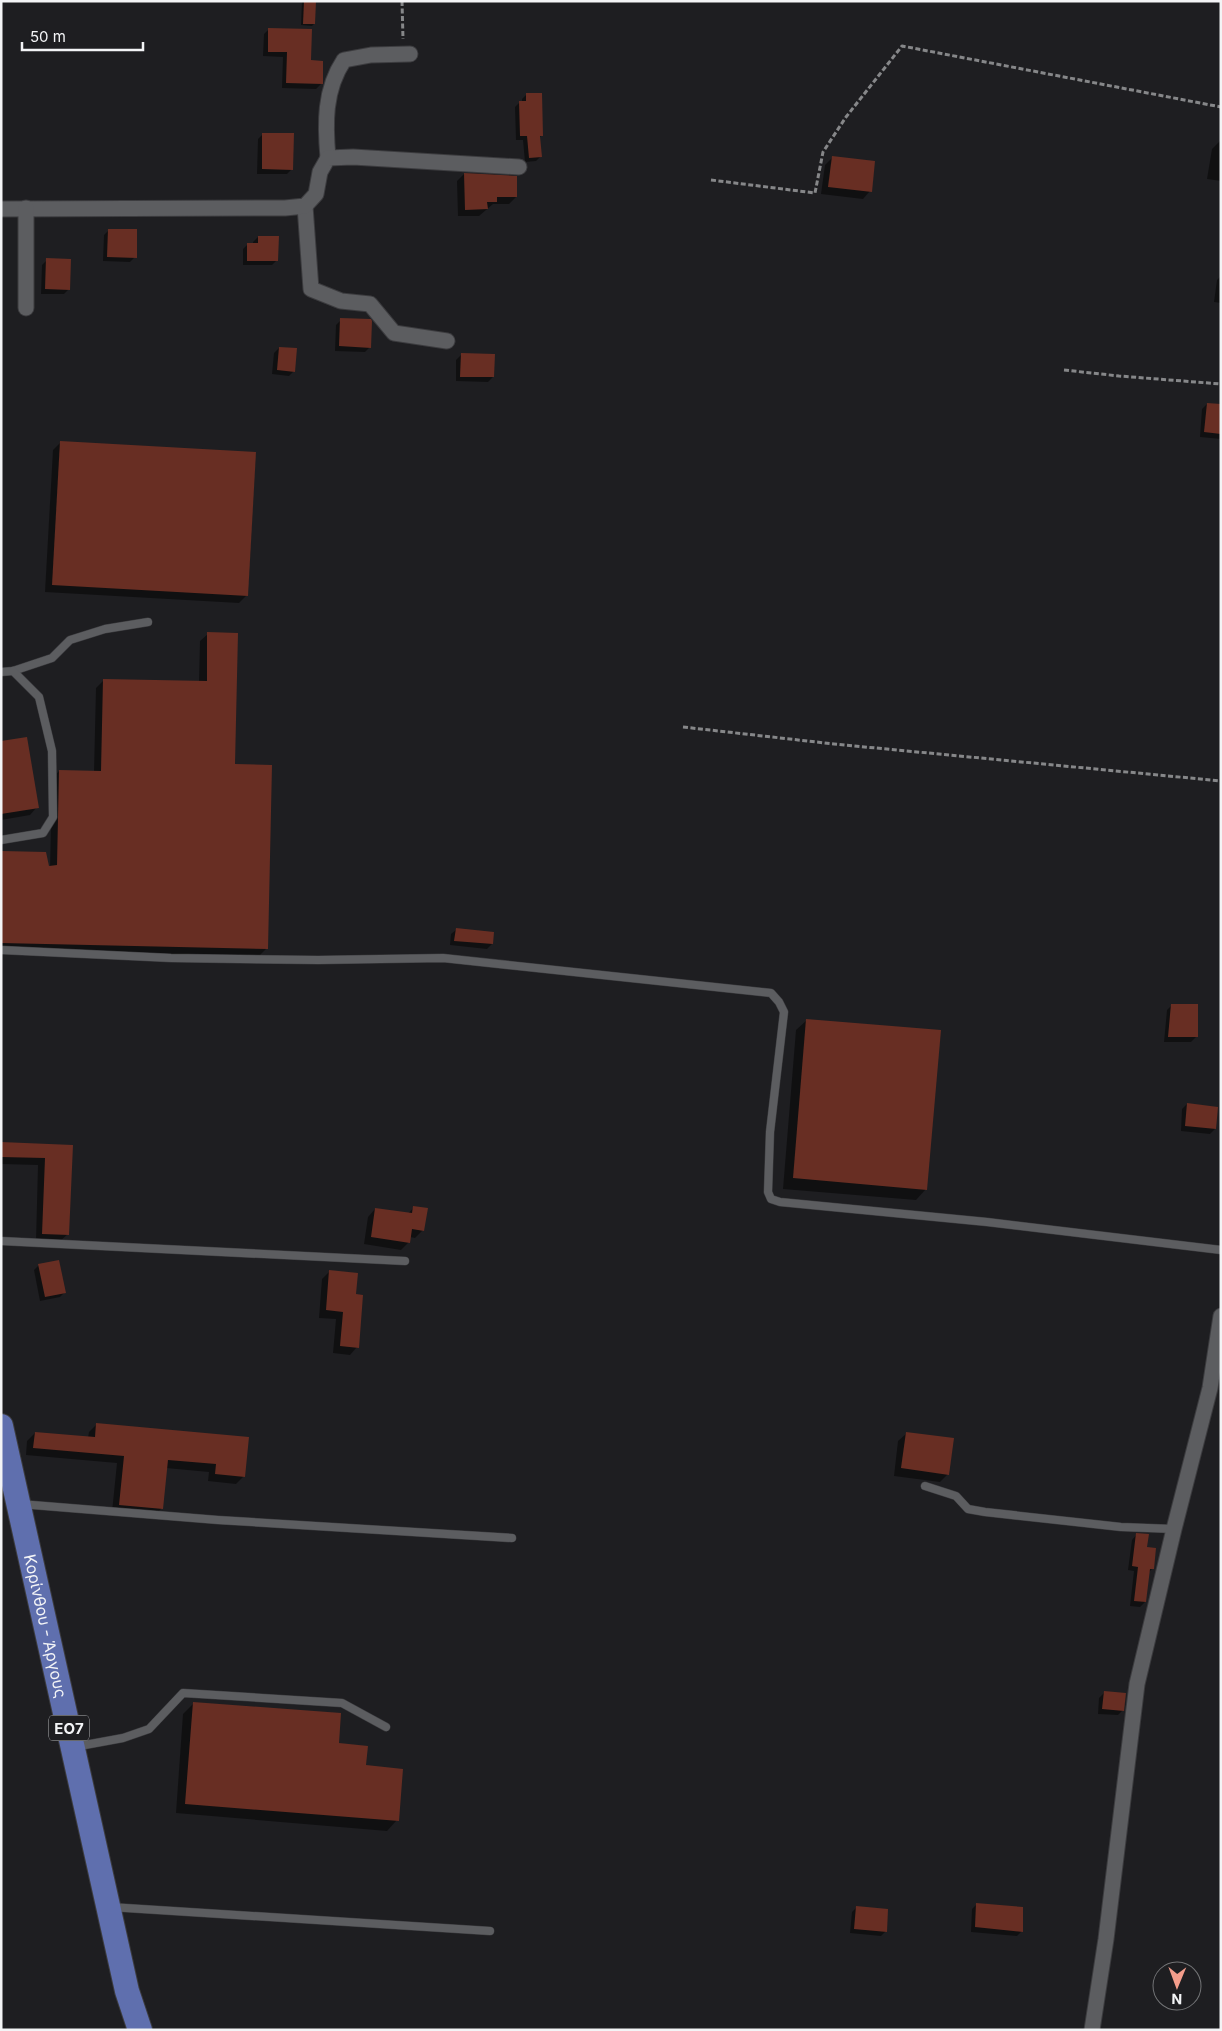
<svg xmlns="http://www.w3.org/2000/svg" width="1222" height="2031" viewBox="0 0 1222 2031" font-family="Inter,sans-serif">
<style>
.shadow{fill:#0007}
.building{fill:#682e23}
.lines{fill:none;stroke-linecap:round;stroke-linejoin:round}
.lane-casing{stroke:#3c3c3f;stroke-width:9}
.street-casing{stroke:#3c3c3f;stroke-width:17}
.primary-casing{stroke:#3c3c3f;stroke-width:26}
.path{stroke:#868789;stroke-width:3;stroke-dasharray:5 2.5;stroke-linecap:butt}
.lane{stroke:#5c5d60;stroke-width:8}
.street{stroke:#5c5d60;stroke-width:15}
.primary{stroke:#5f6fae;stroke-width:24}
.labels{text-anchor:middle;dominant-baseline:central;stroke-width:4;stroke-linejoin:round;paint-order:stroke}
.shield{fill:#1e1e21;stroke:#b3b4b6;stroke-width:1}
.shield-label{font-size:15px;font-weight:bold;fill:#f3f4f6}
.street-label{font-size:16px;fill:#f3f4f6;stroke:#1e1e21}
</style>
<rect width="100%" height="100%" fill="#1e1e21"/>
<g class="shadow">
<polygon points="302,1 315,1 314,24 312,26 301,25"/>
<polygon points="269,29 310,62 321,84 316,89 282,88 283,57 263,56 264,34"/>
<polygon points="526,95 542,135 539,138 541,156 536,161 525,162 523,140 516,140 515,107 519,103 522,102 522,99"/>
<polygon points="263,134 292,169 287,174 257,174 258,139"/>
<polygon points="1220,141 1221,142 1221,181 1207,179 1212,149"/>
<polygon points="833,157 870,191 863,199 821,194 825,165"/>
<polygon points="464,174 516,197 509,204 493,204 479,216 458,216 457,181"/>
<polygon points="109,230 135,257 130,262 103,261 104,235"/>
<polygon points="258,237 277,260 272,265 243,265 243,249 248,244 253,245 253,242"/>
<polygon points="47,260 69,289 64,294 41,294 42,265"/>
<polygon points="1221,276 1221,303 1214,302 1217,280"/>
<polygon points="341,320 370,347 365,352 335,351 336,325"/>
<polygon points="279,348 294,371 289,376 272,374 274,353"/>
<polygon points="461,355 493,377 488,382 456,381 456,360"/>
<polygon points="1207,404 1221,405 1221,439 1200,437 1202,409"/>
<polygon points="61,442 247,595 239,603 45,592 53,450"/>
<polygon points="208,634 267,948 259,956 1,950 1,852 50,870 52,779 59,771 94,772 96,688 104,680 199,683 200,641"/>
<polygon points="1,743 37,807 30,815 1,820"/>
<polygon points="456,930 492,944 487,949 450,945 451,934"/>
<polygon points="1172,1005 1196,1037 1191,1042 1164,1042 1167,1010"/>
<polygon points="807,1020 926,1189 916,1200 783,1189 796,1030"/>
<polygon points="1187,1104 1215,1129 1210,1134 1181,1131 1182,1109"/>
<polygon points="1,1143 71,1146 68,1234 60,1241 36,1241 38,1165 1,1164"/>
<polygon points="414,1207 423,1230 415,1238 410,1237 409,1242 401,1250 364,1244 368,1217 375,1209 408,1214"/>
<polygon points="39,1265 65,1292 60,1297 40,1301 34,1270"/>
<polygon points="330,1271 355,1295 357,1347 350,1355 333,1353 336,1319 319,1318 322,1279"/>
<polygon points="97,1424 247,1438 244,1476 236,1484 208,1481 209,1472 166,1468 162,1508 154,1516 112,1512 117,1463 26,1455 27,1441 35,1433 88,1438 89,1432"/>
<polygon points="906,1434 948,1474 940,1482 894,1476 898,1441"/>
<polygon points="1137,1534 1146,1548 1152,1569 1148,1573 1145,1602 1140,1607 1130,1606 1134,1571 1128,1570 1132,1540"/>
<polygon points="1104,1693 1123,1710 1118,1715 1098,1714 1099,1698"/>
<polygon points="194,1703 337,1744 365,1767 397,1820 387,1831 176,1813 183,1714"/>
<polygon points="977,1904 1022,1931 1017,1936 971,1932 972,1909"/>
<polygon points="857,1907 886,1931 881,1936 850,1933 852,1912"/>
</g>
<g class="building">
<polygon points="304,1 316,1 315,24 303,24"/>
<polygon points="268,28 312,29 311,60 323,61 323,84 286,83 287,52 268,52"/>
<polygon points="526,93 542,93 543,136 540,136 542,157 529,158 527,136 520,136 519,101 526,101"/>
<polygon points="262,133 294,133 293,170 262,169"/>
<polygon points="832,156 875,161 872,192 828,187"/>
<polygon points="464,173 517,176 517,197 497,197 497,202 487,202 488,209 465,210"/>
<polygon points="108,229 137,229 137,258 107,257"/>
<polygon points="258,236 279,236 278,261 247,261 247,243 258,243"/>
<polygon points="46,258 71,259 70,290 45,289"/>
<polygon points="340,318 371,319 372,321 371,348 339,346"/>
<polygon points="279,347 297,348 295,372 277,370"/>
<polygon points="461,353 495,354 494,377 460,377"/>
<polygon points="1207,403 1221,404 1221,434 1204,432"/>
<polygon points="60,441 256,452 248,596 52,585"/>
<polygon points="207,632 238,633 235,764 272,765 268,949 1,943 1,851 46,852 49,866 57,865 59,770 101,771 103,679 207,681"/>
<polygon points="27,737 39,808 1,814 1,741"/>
<polygon points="456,928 494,932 493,944 454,941"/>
<polygon points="1171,1004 1198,1004 1198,1037 1168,1037"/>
<polygon points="806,1019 941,1030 927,1190 793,1178"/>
<polygon points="1187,1103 1218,1107 1216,1129 1185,1126"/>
<polygon points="1,1142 73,1145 69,1235 42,1234 45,1158 1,1157"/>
<polygon points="413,1206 428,1208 424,1231 412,1229 410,1243 371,1237 375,1208 412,1213"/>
<polygon points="59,1260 66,1293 45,1297 38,1264"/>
<polygon points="329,1270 358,1273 356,1294 363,1295 359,1348 340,1346 343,1312 326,1310"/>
<polygon points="96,1423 249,1437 245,1477 215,1474 216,1464 168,1460 163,1509 119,1505 124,1456 33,1448 35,1432 95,1437"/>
<polygon points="906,1432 954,1438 949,1475 901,1468"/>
<polygon points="1136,1533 1149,1534 1147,1547 1156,1548 1154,1569 1150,1569 1146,1602 1134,1601 1138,1567 1132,1566"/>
<polygon points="1104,1691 1126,1693 1124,1711 1102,1709"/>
<polygon points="193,1702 341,1713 339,1743 368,1746 366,1765 403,1769 399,1821 185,1804"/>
<polygon points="976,1903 1023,1907 1023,1932 975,1927"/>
<polygon points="856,1906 888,1909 887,1932 854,1929"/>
</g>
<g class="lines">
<g class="lane-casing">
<g id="lane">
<polyline points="1,672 13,671 52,658 70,640 105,629 148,622"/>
<polyline points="1,840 43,833 53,817 52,751 39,697 13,671"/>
<polyline points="1,950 171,958 318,960 443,958 771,993 779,1002 784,1012 770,1132 768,1192 771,1199 780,1202 987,1222 1221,1250"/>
<polyline points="1,1241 405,1261"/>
<polyline points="925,1486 956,1496 968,1509 985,1512 1121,1527 1174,1529"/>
<polyline points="20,1504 218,1520 512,1538"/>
<polyline points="74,1747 123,1738 149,1729 183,1693 342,1703 386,1727"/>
<polyline points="110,1907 490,1931"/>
</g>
</g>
<g class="street-casing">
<g id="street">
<path d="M328,158c-3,-34 -4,-68 16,-98l27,-5 39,-1"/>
<polyline points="305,206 311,289 341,301 370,304 394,333 447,341"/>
<polyline points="1,209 285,208 305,206 316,194 320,172 328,158 353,157 519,167"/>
<polyline points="26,308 26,208"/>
<polyline points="1092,2030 1106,1939 1137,1684 1174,1529 1210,1388 1221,1316"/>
</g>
</g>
<g class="primary-casing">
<g id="primary">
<path id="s1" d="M1,1426l126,565 13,39"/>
</g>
</g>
<g class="path">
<polyline points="402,1 403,39"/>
<polyline points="711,180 815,193 823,152 846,117 902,46 1221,107"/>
<polyline points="1064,370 1119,376 1221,384"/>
<polyline points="683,727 834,744 1221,781"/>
</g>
<use href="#lane" class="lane"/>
<use href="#street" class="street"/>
<use href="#primary" class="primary"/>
</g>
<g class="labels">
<rect class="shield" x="49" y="1715.5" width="40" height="25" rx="4"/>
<g class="shield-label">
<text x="69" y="1728">ΕΟ7</text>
</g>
<g class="street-label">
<text stroke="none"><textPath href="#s1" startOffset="205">Κορίνθου - Άργους</textPath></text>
</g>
</g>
<rect width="1222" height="2031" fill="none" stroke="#f3f4f6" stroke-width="5"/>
<g transform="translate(1177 1986) rotate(181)"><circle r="24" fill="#1e1e21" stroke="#737476"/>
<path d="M0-4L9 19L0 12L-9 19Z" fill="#f49d8b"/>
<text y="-8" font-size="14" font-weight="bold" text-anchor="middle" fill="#f3f4f6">N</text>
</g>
<path d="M22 42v8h121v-8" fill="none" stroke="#f3f4f6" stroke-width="2.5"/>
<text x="30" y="42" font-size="15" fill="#f3f4f6" stroke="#1e1e21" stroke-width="4" paint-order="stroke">50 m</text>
</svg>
